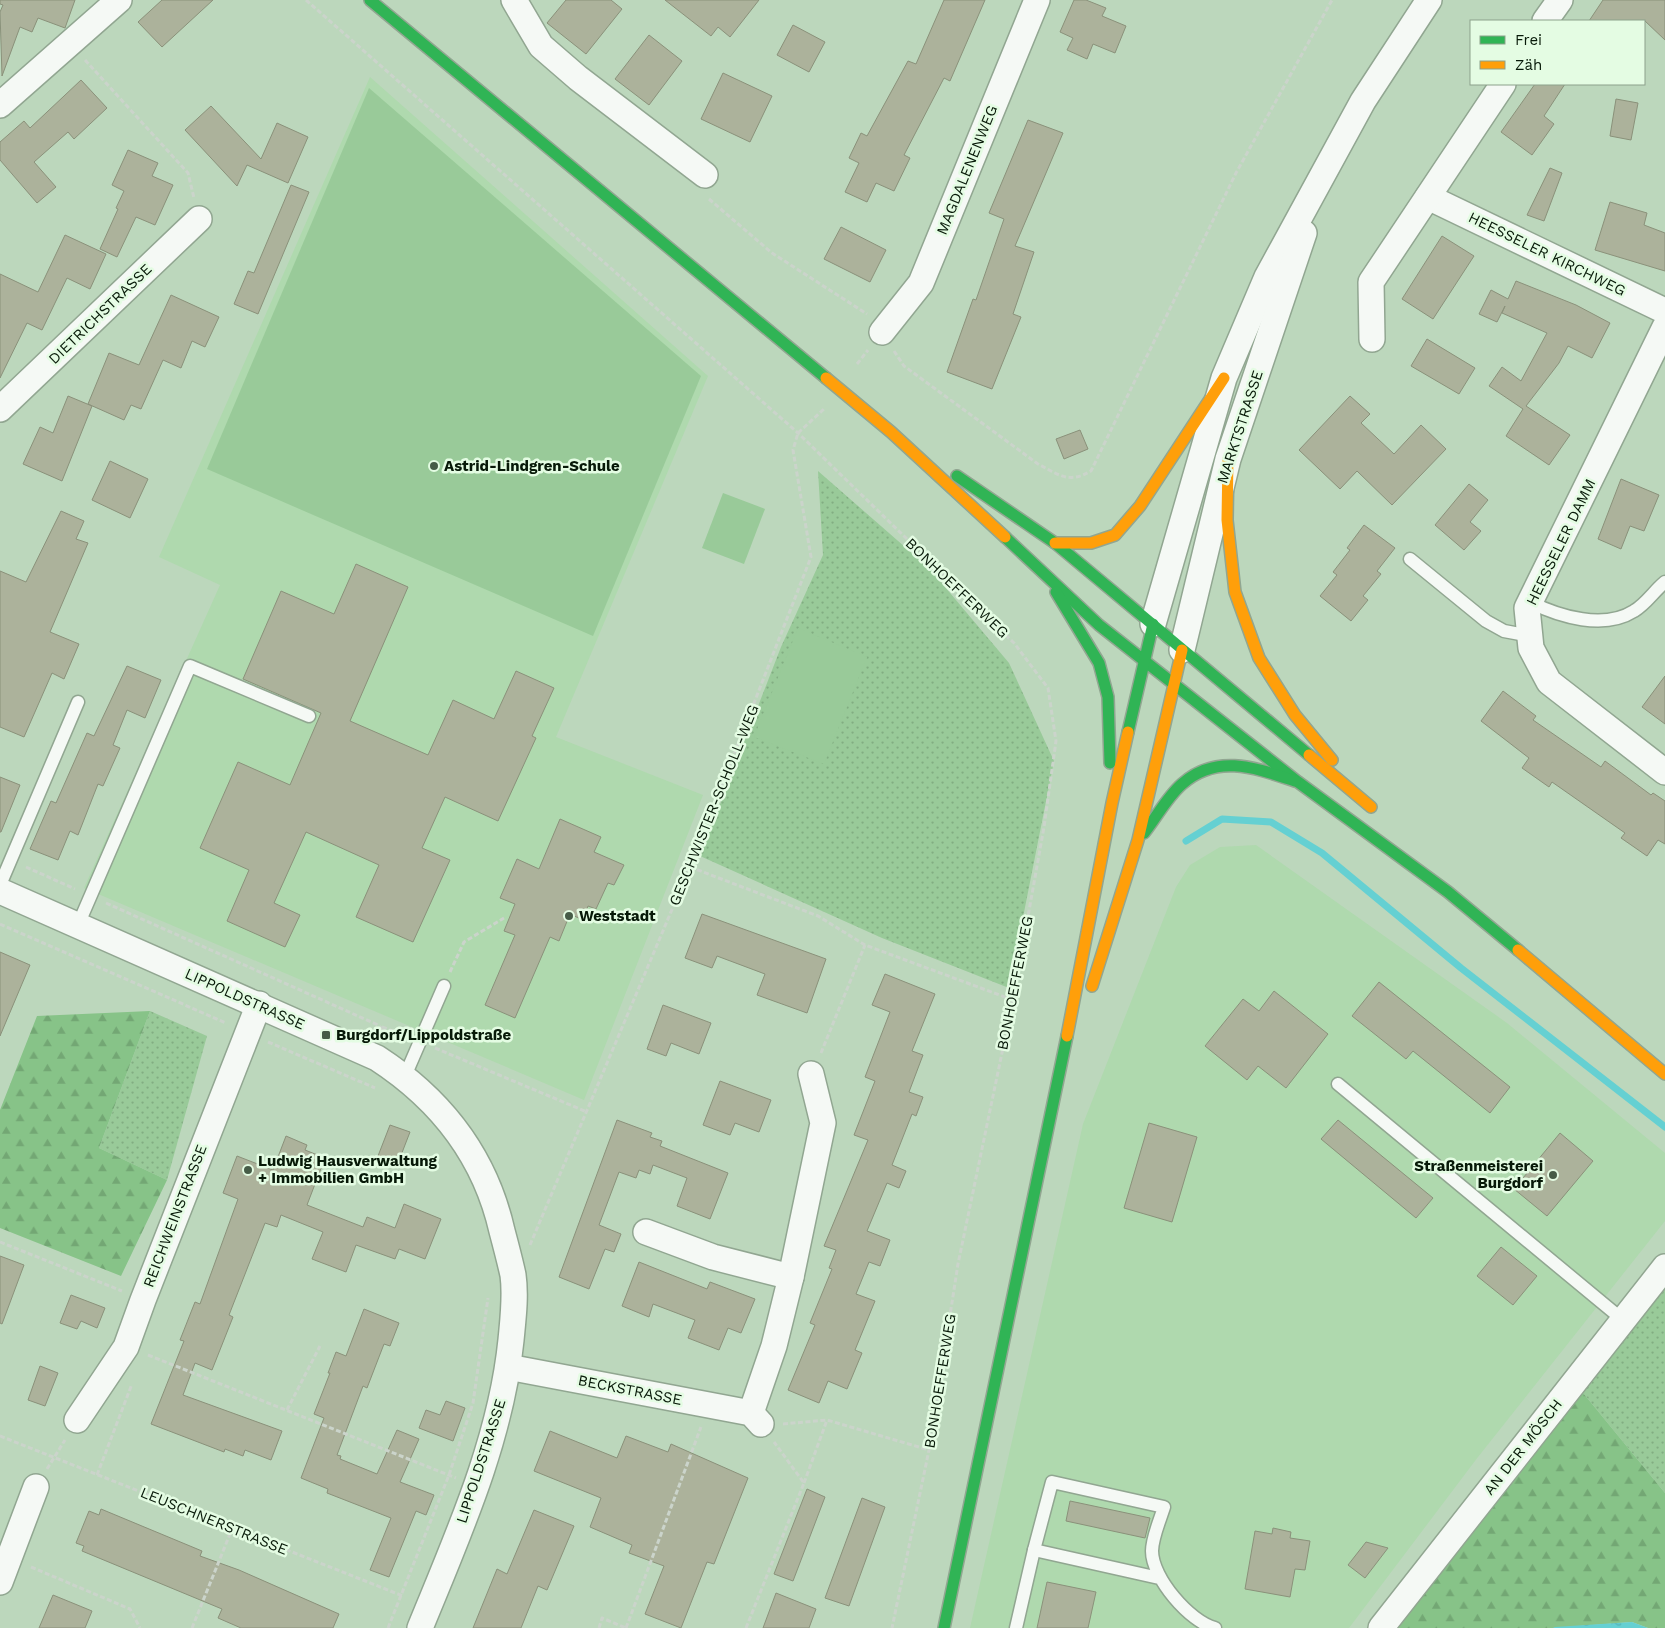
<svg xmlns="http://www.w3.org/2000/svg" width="1665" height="1628" viewBox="0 0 1665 1628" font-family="'Work Sans',sans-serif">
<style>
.built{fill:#afd9ae}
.grass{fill:url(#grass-dots)}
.forest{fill:url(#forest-firs)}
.pitch{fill:#99ca99}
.water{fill:url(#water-ripples)}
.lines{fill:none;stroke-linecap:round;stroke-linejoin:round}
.stream{stroke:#65d0d2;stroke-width:7}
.building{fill:#acb29b;stroke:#8a917a}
.lane-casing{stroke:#91a691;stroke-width:15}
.street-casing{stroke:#91a691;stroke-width:28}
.fast-casing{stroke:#91a691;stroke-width:14}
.slow-casing{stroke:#91a691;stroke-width:14}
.path{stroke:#cbd4cb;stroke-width:3;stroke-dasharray:5 2.5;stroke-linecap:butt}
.lane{stroke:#f5f9f5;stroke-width:12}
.street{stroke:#f5f9f5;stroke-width:25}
.fast{stroke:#30b455;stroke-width:11}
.slow{stroke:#ff9f0a;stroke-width:11}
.poi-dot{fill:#465c47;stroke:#e4fce3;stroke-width:2}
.labels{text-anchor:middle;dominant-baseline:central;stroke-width:5;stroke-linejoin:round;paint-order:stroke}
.street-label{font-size:15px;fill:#071908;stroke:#e4fce3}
.poi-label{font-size:15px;font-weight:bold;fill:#071908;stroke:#e4fce3;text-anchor:start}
</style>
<defs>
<pattern id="grass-dots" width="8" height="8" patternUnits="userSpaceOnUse" patternTransform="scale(1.25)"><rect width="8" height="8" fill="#99ca99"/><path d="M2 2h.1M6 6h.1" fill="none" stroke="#82ad82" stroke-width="1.8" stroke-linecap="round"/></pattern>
<pattern id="forest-firs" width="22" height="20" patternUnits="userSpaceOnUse" patternTransform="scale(1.25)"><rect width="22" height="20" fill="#87c388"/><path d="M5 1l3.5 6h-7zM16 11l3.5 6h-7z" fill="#73a774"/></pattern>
<pattern id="water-ripples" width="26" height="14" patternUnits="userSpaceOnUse" patternTransform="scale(1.25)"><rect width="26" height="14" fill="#65d0d2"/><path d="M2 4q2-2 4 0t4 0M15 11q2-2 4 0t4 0" fill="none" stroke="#56b2b3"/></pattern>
</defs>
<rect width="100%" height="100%" fill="#bcd7bc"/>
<g class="built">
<polygon points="370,77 708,376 556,737 703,795 584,1100 84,888 220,585 159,557"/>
<polygon points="1256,845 1507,1023 1665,1153 1665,1221 1478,1457 1349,1628 970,1628 1083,1124 1176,887 1190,865 1220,847"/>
</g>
<g class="grass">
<polygon points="818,471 929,568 1009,663 1054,761 1009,988 882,938 700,856 781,647 823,555"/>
<polygon points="150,1011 207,1036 167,1180 99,1148"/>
<polygon points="1665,1283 1665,1493 1579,1388"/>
</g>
<g class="forest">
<polygon points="150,1011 99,1148 167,1180 121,1276 0,1228 0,1110 37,1016"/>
<polygon points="1579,1388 1665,1493 1665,1628 1648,1628 1632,1622 1553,1628 1390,1628"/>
</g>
<g class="pitch">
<polygon points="369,88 701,376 593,636 207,469"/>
<polygon points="723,493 765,509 744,564 702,548"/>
<polygon points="798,628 867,657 824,764 754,737"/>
</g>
<polygon class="water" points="1632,1622 1648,1628 1553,1628 1555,1627"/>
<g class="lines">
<polyline class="stream" points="1186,841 1222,819 1271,822 1322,853 1461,968 1665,1127"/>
</g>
<g class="building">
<polygon points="0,0 75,0 65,28 38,18 32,32 20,27 2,76 0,12 3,5 0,4"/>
<polygon points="162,0 213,0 162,47 138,22"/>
<polygon points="566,0 611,0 622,9 586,54 547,23"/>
<polygon points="665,0 759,0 730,37 718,27 711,36"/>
<polygon points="944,0 985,0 950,81 944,78 904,155 910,158 894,191 876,183 867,202 845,192 859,163 849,158 861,133 867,136 908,61 916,64"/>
<polygon points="1074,0 1086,0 1106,8 1102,16 1126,26 1115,53 1093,44 1087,59 1067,50 1073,38 1060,32"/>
<polygon points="1603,0 1665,0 1665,40 1645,21 1589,21"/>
<polygon points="793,25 825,42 809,72 777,55"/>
<polygon points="649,35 682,61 649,105 615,79"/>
<polygon points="723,73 772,96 750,142 701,119"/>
<polygon points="81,80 107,108 74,139 68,132 34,162 56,187 37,203 0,160 0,142 24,121 30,128"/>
<polygon points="1535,84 1565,84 1544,116 1554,124 1532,155 1501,132"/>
<polygon points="1616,99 1638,103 1631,140 1610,136"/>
<polygon points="211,106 261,159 277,123 308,137 288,183 247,165 237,186 185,130"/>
<polygon points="1028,120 1063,133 1015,246 1034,252 1013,314 1021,317 992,389 947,372 973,299 976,300 1004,219 989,213"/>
<polygon points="128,150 158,163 152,176 173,185 155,225 136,217 117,257 100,249 118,209 116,208 124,191 112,185"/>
<polygon points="1550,168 1562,173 1544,221 1527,215"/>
<polygon points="291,185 309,192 258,314 234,304 248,271 254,273"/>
<polygon points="1610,202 1647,213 1644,225 1665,233 1665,271 1595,250"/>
<polygon points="841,227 886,250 870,282 824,259"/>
<polygon points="65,235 106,254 90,289 67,278 42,330 27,323 0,378 0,274 38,292"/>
<polygon points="1442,236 1474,256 1433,319 1402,299"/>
<polygon points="1516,281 1576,305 1610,323 1592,358 1568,346 1559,363 1526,406 1570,435 1549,465 1506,436 1523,409 1489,386 1502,367 1521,381 1547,333 1502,313 1505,306 1497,322 1479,314 1491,290 1508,299"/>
<polygon points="171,295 219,317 205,347 192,341 181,368 163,360 141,409 131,405 124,420 88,404 109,353 139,365"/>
<polygon points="1427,339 1475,368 1459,394 1411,366"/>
<polygon points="68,396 92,406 62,481 23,464 40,427 53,433"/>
<polygon points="1350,396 1370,414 1361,423 1394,454 1421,425 1446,449 1392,505 1357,471 1340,489 1299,450"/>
<polygon points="1080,430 1088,449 1064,459 1056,439"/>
<polygon points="110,461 148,479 130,518 92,500"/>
<polygon points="1621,479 1659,495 1644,531 1630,526 1621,549 1598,539"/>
<polygon points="1469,484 1488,500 1470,522 1481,531 1464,550 1435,525"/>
<polygon points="61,511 84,521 76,539 88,543 50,632 79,644 64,679 52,673 24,737 0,727 0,571 26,582"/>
<polygon points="1364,525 1395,548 1377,571 1381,574 1363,596 1368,600 1351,621 1320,596 1337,575 1333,572 1350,550 1347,548"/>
<polygon points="356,564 408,587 350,721 428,755 453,700 494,719 516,671 554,688 532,736 536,738 498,821 445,797 422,848 450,860 413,942 356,917 379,865 306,832 274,903 300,915 285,947 227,921 249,870 200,848 238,762 290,785 321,713 243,679 281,591 334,614"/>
<polygon points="127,666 161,680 145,718 127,710 113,745 120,748 103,786 98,784 78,835 70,831 58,860 30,849 51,801 56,803 87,733 94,736"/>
<polygon points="1665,676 1665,724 1642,707"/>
<polygon points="1503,691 1536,716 1533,720 1601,767 1605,761 1651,795 1653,793 1665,801 1665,844 1658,840 1647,856 1621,838 1625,833 1552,782 1549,787 1522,768 1529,758 1481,721"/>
<polygon points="0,777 20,785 1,832 0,832"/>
<polygon points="560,819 601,837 594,852 624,865 614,885 608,883 596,909 588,906 583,920 570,914 559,941 550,937 515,1018 485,1005 515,935 504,931 515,904 500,898 517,859 539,869"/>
<polygon points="702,914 826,959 807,1013 757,995 765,974 717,956 712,968 685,958"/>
<polygon points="0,952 30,965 0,1036"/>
<polygon points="885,974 935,994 912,1051 923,1055 909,1092 923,1097 916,1116 912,1114 892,1165 906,1171 899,1188 887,1183 867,1231 890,1240 880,1266 869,1262 856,1294 875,1301 855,1350 862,1353 847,1389 828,1381 819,1403 788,1390 815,1325 810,1323 832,1269 829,1268 836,1250 824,1246 868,1140 854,1135 875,1081 865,1077 890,1012 872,1005"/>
<polygon points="1379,982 1510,1087 1490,1113 1413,1051 1406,1059 1352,1016"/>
<polygon points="1274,991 1328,1034 1286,1088 1258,1066 1247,1080 1205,1046 1243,999 1259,1011"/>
<polygon points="663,1005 711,1023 699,1054 671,1043 666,1056 647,1049"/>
<polygon points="720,1081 771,1100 759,1132 735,1123 730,1135 703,1125"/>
<polygon points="617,1120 652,1133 650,1137 662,1141 660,1146 728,1173 710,1219 677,1206 687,1178 653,1165 650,1174 639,1170 636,1178 619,1172 599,1225 621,1234 614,1252 605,1249 589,1289 559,1277"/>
<polygon points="1338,1120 1433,1198 1416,1218 1321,1139"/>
<polygon points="1149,1123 1197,1137 1172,1222 1124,1208"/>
<polygon points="390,1125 410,1132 398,1163 378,1156"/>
<polygon points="1560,1133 1593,1161 1547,1216 1514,1189"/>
<polygon points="286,1136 307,1145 305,1150 325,1158 307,1205 363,1227 367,1217 395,1228 404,1204 441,1219 425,1259 399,1249 395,1259 356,1245 346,1272 312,1259 323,1232 281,1215 277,1227 265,1223 229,1315 233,1317 212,1370 195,1363 183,1395 282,1431 271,1460 245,1450 243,1456 225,1449 224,1452 151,1424 184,1341 180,1340 195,1302 200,1304 238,1199 223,1193 237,1156 273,1170"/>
<polygon points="1501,1247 1537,1276 1513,1305 1477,1276"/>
<polygon points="0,1256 24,1265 2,1324 0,1323"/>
<polygon points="639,1262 707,1289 710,1282 755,1299 741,1333 728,1328 719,1350 688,1338 695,1320 653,1304 649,1317 622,1306"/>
<polygon points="71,1295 105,1308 97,1328 81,1321 77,1329 60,1323"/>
<polygon points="364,1309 399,1323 390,1346 384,1344 367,1388 363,1386 337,1455 341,1456 340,1459 377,1474 397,1430 419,1439 400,1482 434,1495 426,1515 416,1511 389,1577 370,1570 391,1518 327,1493 328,1489 301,1478 324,1418 314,1414 330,1373 328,1373 336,1352 346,1356"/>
<polygon points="40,1366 58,1373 45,1406 28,1400"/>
<polygon points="446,1401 465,1408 453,1441 419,1428 426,1410 440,1415"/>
<polygon points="550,1431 617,1458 626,1436 668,1452 671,1444 748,1478 714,1564 707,1562 681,1628 645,1614 664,1566 629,1553 632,1545 590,1527 601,1498 534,1471"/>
<polygon points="807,1489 825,1497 793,1581 774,1574"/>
<polygon points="862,1498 885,1507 849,1606 825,1598"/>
<polygon points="1070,1501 1150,1518 1145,1538 1066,1521"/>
<polygon points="101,1509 202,1551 200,1556 239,1570 339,1614 333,1628 241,1628 218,1618 222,1609 82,1551 84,1546 76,1543 89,1511 99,1515"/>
<polygon points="534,1510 574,1526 547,1590 538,1586 521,1628 473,1628 497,1569 507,1574"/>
<polygon points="1273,1528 1291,1532 1290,1538 1310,1541 1305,1570 1295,1569 1290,1597 1245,1589 1255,1531 1272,1534"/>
<polygon points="1366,1542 1388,1548 1365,1578 1348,1565"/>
<polygon points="1047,1582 1096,1592 1088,1628 1037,1628"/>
<polygon points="776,1593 816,1609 809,1628 763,1628"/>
<polygon points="53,1595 92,1611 85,1628 39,1628"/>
</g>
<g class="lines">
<g class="lane-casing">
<g id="lane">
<polyline points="1410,559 1486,621 1504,631 1530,636"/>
<path d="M1530,602c30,15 74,28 104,9 12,-7 20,-20 31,-29"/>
<polyline points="0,885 78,702"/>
<polyline points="78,925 190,666 309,716"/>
<polyline points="405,1076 444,986"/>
<polyline points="1338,1084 1623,1320"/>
<path d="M1159,1578l-125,-28 18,-68 112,25c-4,13 -12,31 -12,44 0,27 38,71 63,77"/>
<polyline points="1016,1628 1034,1550"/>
</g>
</g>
<g class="street-casing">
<g id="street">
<polyline points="514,0 541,46 578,78 705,175"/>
<polyline points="1545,21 1560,0"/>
<polyline points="0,105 119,0"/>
<polyline points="1428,197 1665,311"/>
<polyline points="1665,327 1527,608 1531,648 1549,682 1665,772"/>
<polyline points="882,332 921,283 1037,0"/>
<polyline points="1372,339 1371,282 1503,84"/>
<polyline points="0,409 199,219"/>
<polyline points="1153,624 1224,378 1267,277 1363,101 1429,0"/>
<polyline points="1182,650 1228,459 1304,233"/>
<path d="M0,891l377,167c63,41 108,98 125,173 4,15 8,30 11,44 3,21 0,44 -2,65 -10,100 -53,195 -91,288"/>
<polyline points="646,1232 713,1257 791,1277"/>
<polyline points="508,1367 751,1413 761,1424"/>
<polyline points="751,1413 774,1346 791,1277 823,1123 811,1074"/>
<polyline points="77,1420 126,1347 143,1300 259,1004"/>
<polyline points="0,1582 36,1487"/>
<polyline points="1381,1628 1665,1267"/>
</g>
</g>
<g class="fast-casing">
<g id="fast">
<polyline points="370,0 826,378"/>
<polyline points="957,476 1055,543 1309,755"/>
<polyline points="1005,537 1099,625 1298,782 1448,892 1518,950"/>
<polyline points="1056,592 1099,663 1108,697 1110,763"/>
<polyline points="1128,732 1153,624"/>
<path d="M1144,833c12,-15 23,-36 38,-49 35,-31 74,-16 113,-3"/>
<polyline points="944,1628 1067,1036"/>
</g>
</g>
<g class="slow-casing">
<g id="slow">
<polyline points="826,378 891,432 1005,537"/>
<polyline points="1228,459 1227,520 1235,592 1259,658 1295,715 1332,760"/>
<polyline points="1055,543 1091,543 1115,535 1140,506 1224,378"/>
<polyline points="1309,755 1371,807"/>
<polyline points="1518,950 1665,1074"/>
<polyline points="1092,986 1138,840 1182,650"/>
<polyline points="1067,1036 1112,803 1128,732"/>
</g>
</g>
<g class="path">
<polyline points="306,0 798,433 1014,643 1048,688 1056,741 1044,827 1013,1000 958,1264 929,1450 892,1628"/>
<polyline points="85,60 188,173 194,198"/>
<polyline points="709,199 772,253 867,314"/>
<path d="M894,351l10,15 134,98c21,11 31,20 53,7l145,-298 96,-173"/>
<polyline points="857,364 868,350"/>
<polyline points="798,433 824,409"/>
<polyline points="26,867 75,889"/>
<polyline points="690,867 818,916 865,945 1013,1000"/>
<polyline points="106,903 378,1025 389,1036"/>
<polyline points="0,924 226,1023"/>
<polyline points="450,972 464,942 504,918"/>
<polyline points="382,1027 404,1035"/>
<polyline points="268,1042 375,1088"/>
<polyline points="435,1048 587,1112"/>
<polyline points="821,1053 865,945"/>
<polyline points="0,1242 122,1291"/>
<polyline points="530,1245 690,867 811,557 793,450 798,433"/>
<polyline points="148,1355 456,1478"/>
<polyline points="287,1410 320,1346"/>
<polyline points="783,1424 827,1420 929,1450"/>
<polyline points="0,1436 403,1596"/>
<polyline points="47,1469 65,1440"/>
<polyline points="97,1475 132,1384"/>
<polyline points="804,1483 827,1420"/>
<polyline points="31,1567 130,1609 140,1628"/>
<polyline points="192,1628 232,1529"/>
<polyline points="388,1628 449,1475 473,1403 488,1298"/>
<polyline points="599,1628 602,1618 626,1628"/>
<polyline points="626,1628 701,1427"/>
<polyline points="746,1628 804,1483 774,1442"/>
</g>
<use href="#lane" class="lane"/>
<use href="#street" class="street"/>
<use href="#fast" class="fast"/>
<use href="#slow" class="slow"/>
</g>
<g class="poi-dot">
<circle cx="434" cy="466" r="5"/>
<circle cx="569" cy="916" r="5"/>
<rect x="321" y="1030" width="10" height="10" rx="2.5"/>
<circle cx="248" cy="1170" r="5"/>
<circle cx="1553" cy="1175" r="5"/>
</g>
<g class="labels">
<g class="street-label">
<text transform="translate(967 170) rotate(-68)">MAGDALENENWEG</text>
<text transform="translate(1547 254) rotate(26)">HEESSELER KIRCHWEG</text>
<text transform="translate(100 314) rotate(-44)">DIETRICHSTRASSE</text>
<text transform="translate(1240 427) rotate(-72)">MARKTSTRASSE</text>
<text transform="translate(1561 542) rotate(-64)">HEESSELER DAMM</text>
<text transform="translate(957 588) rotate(44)">BONHOEFFERWEG</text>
<text transform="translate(714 805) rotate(-68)">GESCHWISTER-SCHOLL-WEG</text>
<text transform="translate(1015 983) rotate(-79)">BONHOEFFERWEG</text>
<text transform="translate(245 999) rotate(24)">LIPPOLDSTRASSE</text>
<text transform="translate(175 1216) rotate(-69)">REICHWEINSTRASSE</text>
<text transform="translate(940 1381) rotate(-81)">BONHOEFFERWEG</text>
<text transform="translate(630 1390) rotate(11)">BECKSTRASSE</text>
<text transform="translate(1523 1447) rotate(-52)">AN DER MÖSCH</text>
<text transform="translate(481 1461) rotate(-72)">LIPPOLDSTRASSE</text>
<text transform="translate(214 1521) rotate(22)">LEUSCHNERSTRASSE</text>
</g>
<g class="poi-label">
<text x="444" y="466">Astrid-Lindgren-Schule</text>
<text x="579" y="916">Weststadt</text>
<text x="336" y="1035">Burgdorf/Lippoldstraße</text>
<text x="258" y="1161">Ludwig Hausverwaltung<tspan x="258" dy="17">+ Immobilien GmbH</tspan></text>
<text x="1543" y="1166" text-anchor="end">Straßenmeisterei<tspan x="1543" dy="17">Burgdorf</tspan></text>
</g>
</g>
<rect x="1470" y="20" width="175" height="65" fill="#e4fce3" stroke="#8ca18b"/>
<rect x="1480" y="36" width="25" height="8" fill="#30b455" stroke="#8ca18b"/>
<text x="1515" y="45" font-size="15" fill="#071908">Frei</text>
<rect x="1480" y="61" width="25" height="8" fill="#ff9f0a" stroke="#8ca18b"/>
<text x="1515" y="70" font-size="15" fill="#071908">Zäh</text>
</svg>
